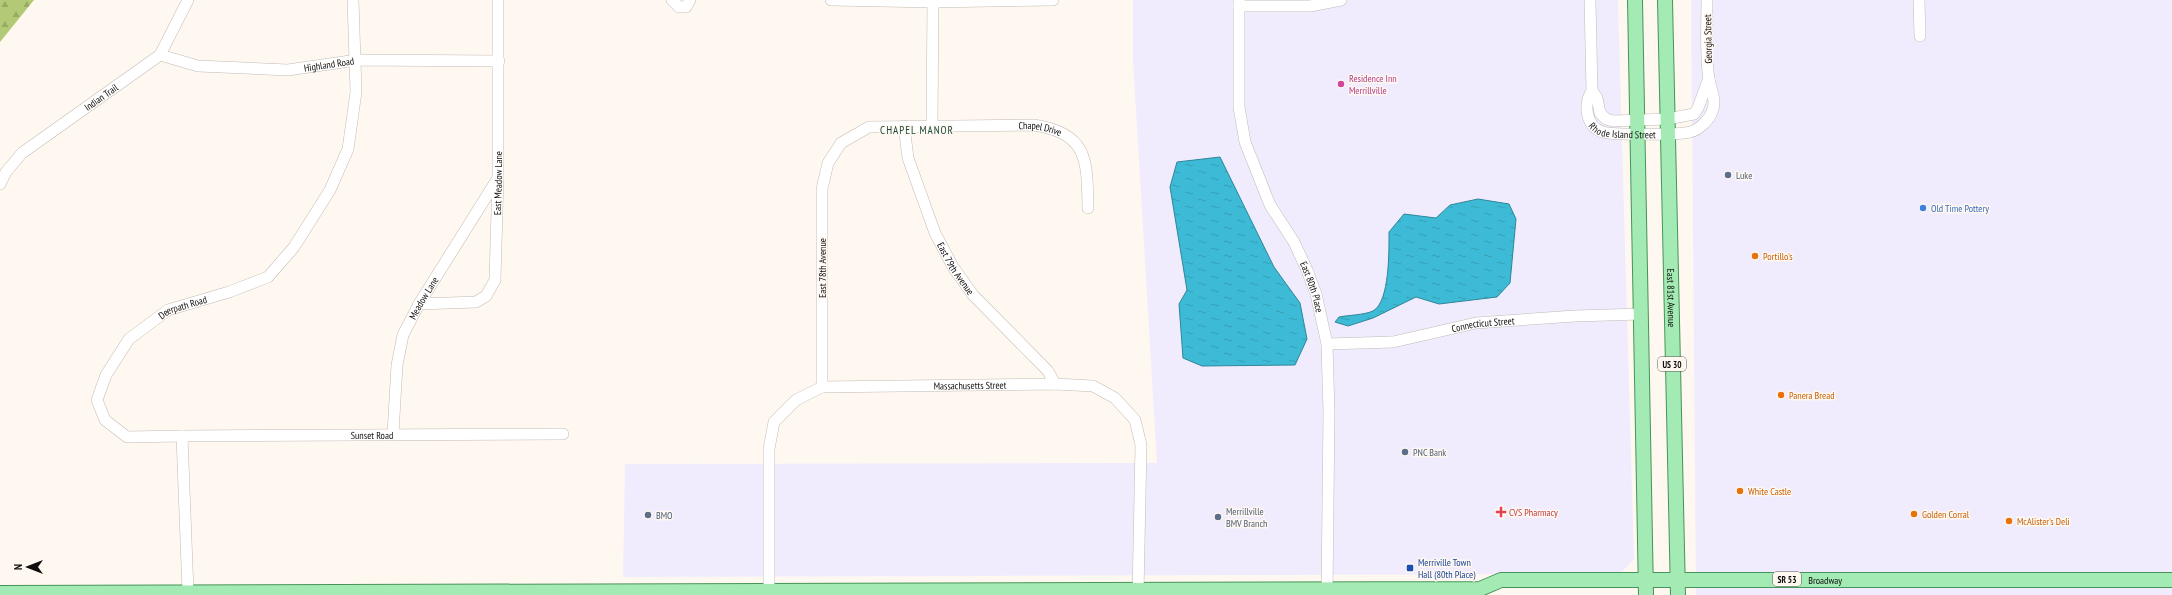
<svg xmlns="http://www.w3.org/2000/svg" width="2172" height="595" viewBox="0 0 2172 595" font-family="'PT Sans Narrow',sans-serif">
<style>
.commercial{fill:#f0ecfe}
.forest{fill:url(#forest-firs)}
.water{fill:url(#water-ripples);stroke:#2f8698}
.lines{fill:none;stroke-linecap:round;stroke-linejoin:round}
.minor-casing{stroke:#c2bbb5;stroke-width:12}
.major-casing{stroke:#479458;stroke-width:16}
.minor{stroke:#fff;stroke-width:11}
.major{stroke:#a3eab4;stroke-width:14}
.hotel-dot{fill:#d1479c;stroke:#fff8f1;stroke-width:1.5}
.service-dot{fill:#5c6f8a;stroke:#fff8f1;stroke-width:1.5}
.shop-dot{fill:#3f7fe0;stroke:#fff8f1;stroke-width:1.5}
.food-dot{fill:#e8710a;stroke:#fff8f1;stroke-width:1.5}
.health-dot{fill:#e0444e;stroke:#fff8f1;stroke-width:1.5}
.transit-dot{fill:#1a4fb4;stroke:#fff8f1;stroke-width:1.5}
.labels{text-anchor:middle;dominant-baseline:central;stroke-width:3;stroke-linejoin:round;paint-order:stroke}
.shield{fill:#fff8f1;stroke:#575450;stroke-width:1}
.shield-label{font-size:9px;font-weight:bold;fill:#0f0d0b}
.street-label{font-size:10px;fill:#0f0d0b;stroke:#fff8f1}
.hotel-label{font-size:10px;fill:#b23c85;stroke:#fff8f1;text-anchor:start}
.service-label{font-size:10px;fill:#4e5e75;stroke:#fff8f1;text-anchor:start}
.shop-label{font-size:10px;fill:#366cbe;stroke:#fff8f1;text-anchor:start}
.food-label{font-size:10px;fill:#c56008;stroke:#fff8f1;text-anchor:start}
.health-label{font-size:10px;fill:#be3a42;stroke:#fff8f1;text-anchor:start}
.transit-label{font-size:10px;fill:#164399;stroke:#fff8f1;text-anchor:start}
.neighbourhood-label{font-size:11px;letter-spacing:1px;fill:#1c4b3a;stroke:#fff8f1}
</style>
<defs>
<pattern id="forest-firs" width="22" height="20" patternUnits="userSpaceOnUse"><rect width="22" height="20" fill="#b2c975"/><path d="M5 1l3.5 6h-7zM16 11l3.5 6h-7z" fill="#98ab64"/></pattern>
<pattern id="water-ripples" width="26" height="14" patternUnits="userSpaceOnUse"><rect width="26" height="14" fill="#3dbad5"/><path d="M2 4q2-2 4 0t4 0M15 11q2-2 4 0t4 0" fill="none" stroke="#349fb6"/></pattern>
</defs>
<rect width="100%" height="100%" fill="#fff8f1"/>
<g class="commercial">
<polygon points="1133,0 1618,0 1634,559 1628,566 1619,574 623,577 625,464 1157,463 1133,61"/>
<polygon points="1691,0 2172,0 2172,595 1696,595"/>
</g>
<polygon class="forest" points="0,0 34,0 0,42"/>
<g class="water">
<polygon points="1220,157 1274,267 1300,303 1307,339 1295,365 1202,366 1183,358 1179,304 1187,290 1170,187 1177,162"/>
<path d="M1478,199l31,5 7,15 -6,64 -13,14 -58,7 -23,-7 -43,21 -25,8 -13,-4 4,-5c10,-2 25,-2 34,-6 17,-9 16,-62 16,-79l15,-18 32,4 14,-13z"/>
</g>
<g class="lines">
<g class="minor-casing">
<g id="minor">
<polyline points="672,0 679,7 686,7 690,0"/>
<polyline points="831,0 933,2 1053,0"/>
<path id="s1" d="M1239,0v107l6,35 25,63 24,37 13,28 9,24 11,50 2,68 -2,183"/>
<path id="s2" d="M1590,0l2,91c-9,13 -6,35 10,41 9,3 79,3 88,0 9,-2 19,-12 22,-20 5,-11 -1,-22 -3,-33 -4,-23 -2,-55 -2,-79"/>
<polyline points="1919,0 1920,36"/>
<polyline points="1239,6 1310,6 1341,0"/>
<path id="s3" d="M160,55l38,11 90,4 69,-10 142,1"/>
<polyline points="1592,91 1597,98 1600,113 1606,119 1613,121 1667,119 1694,114 1698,108 1709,78"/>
<polyline points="932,125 933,0"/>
<path id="s4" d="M904,126l4,32 27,75 18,34 20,28 75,76 7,13"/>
<path id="s5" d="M0,184l6,-12 16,-19 138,-98 28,-55"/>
<path id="s6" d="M419,304l57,-2 10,-6 9,-16 3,-103v-177"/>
<path id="s7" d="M1327,344l66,-2 83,-19 99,-7 66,-2"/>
<path id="s8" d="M822,387l233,-3 38,2 22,12 20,22 6,25 -3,150"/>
<path id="s9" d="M393,434l4,-69 6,-30 16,-31 79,-126"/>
<path id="s10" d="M182,436l381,-2"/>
<path id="s11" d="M769,590v-141l5,-27 22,-22 26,-13v-198l6,-26 13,-20 28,-16 165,-2c55,8 53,37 54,83"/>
<path id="s12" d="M188,592l-6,-156 -55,1 -22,-17 -8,-20 9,-25 23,-36 39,-29 61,-18 39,-15 26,-30 36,-57 18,-41 8,-57 -3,-92"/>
</g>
</g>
<g class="major-casing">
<g id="major">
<polyline points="1635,0 1646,595"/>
<path id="s13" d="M1665,0l13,595"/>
<path id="s14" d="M0,593l1480,-4 21,-9h671"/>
</g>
</g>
<use href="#minor" class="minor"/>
<use href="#major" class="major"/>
</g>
<circle class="hotel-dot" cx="1341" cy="84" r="4"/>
<g class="service-dot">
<circle cx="1728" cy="175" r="4"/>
<circle cx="1405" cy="452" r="4"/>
<circle cx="648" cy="515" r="4"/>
<circle cx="1218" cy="517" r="4"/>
</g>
<circle class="shop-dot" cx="1923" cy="208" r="4"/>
<g class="food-dot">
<circle cx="1755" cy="256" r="4"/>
<circle cx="1781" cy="395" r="4"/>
<circle cx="1740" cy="491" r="4"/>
<circle cx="1914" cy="514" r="4"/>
<circle cx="2009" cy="521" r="4"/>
</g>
<path class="health-dot" d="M1499 506h4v4h4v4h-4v4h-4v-4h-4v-4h4z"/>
<rect class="transit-dot" x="1406" y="564" width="8" height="8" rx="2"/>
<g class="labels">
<g class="shield">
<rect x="1658" y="357" width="28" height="14" rx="3"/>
<rect x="1773" y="572" width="28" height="14" rx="3"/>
</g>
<g class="shield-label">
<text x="1672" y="364">US 30</text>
<text x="1787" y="579">SR 53</text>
</g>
<g class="street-label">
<text transform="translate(1708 39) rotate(-91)">Georgia Street</text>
<text stroke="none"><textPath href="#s3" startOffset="171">Highland Road</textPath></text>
<text stroke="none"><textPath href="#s5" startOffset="135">Indian Trail</textPath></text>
<text stroke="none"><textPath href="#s2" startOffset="159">Rhode Island Street</textPath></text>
<text stroke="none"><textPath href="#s11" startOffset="681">Chapel Drive</textPath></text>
<text stroke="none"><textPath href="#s6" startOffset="184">East Meadow Lane</textPath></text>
<text transform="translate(822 268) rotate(-90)">East 78th Avenue</text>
<text stroke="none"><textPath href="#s4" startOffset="153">East 79th Avenue</textPath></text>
<text stroke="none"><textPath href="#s1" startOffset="303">East 80th Place</textPath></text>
<text stroke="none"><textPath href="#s9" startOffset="142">Meadow Lane</textPath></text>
<text stroke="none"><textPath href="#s13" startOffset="298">East 81st Avenue</textPath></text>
<text stroke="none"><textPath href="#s12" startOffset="393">Deerpath Road</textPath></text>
<text stroke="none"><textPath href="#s7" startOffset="158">Connecticut Street</textPath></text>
<text stroke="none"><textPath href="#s8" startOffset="148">Massachusetts Street</textPath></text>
<text stroke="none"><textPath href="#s10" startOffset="190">Sunset Road</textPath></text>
<text stroke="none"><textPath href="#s14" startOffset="1827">Broadway</textPath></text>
</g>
<g class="hotel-label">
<text x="1349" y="78">Residence Inn<tspan x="1349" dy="12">Merrillville</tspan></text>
</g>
<g class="service-label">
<text x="1736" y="175">Luke</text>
<text x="1413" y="452">PNC Bank</text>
<text x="1226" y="511">Merrillville<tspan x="1226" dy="12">BMV Branch</tspan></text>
<text x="656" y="515">BMO</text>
</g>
<g class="shop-label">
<text x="1931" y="208">Old Time Pottery</text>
</g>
<g class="food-label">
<text x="1763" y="256">Portillo's</text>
<text x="1789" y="395">Panera Bread</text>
<text x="1748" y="491">White Castle</text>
<text x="1922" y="514">Golden Corral</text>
<text x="2017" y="521">McAlister's Deli</text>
</g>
<g class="health-label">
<text x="1509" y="512">CVS Pharmacy</text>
</g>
<g class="transit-label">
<text x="1418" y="562">Merriville Town<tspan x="1418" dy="12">Hall (80th Place)</tspan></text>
</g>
<g class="neighbourhood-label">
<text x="917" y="130">CHAPEL MANOR</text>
</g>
</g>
<g transform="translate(28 567) rotate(270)" stroke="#fff8f1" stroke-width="3" paint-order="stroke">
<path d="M0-3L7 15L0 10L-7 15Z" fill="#0f0d0b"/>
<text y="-6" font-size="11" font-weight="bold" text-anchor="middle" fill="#0f0d0b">N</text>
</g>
</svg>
